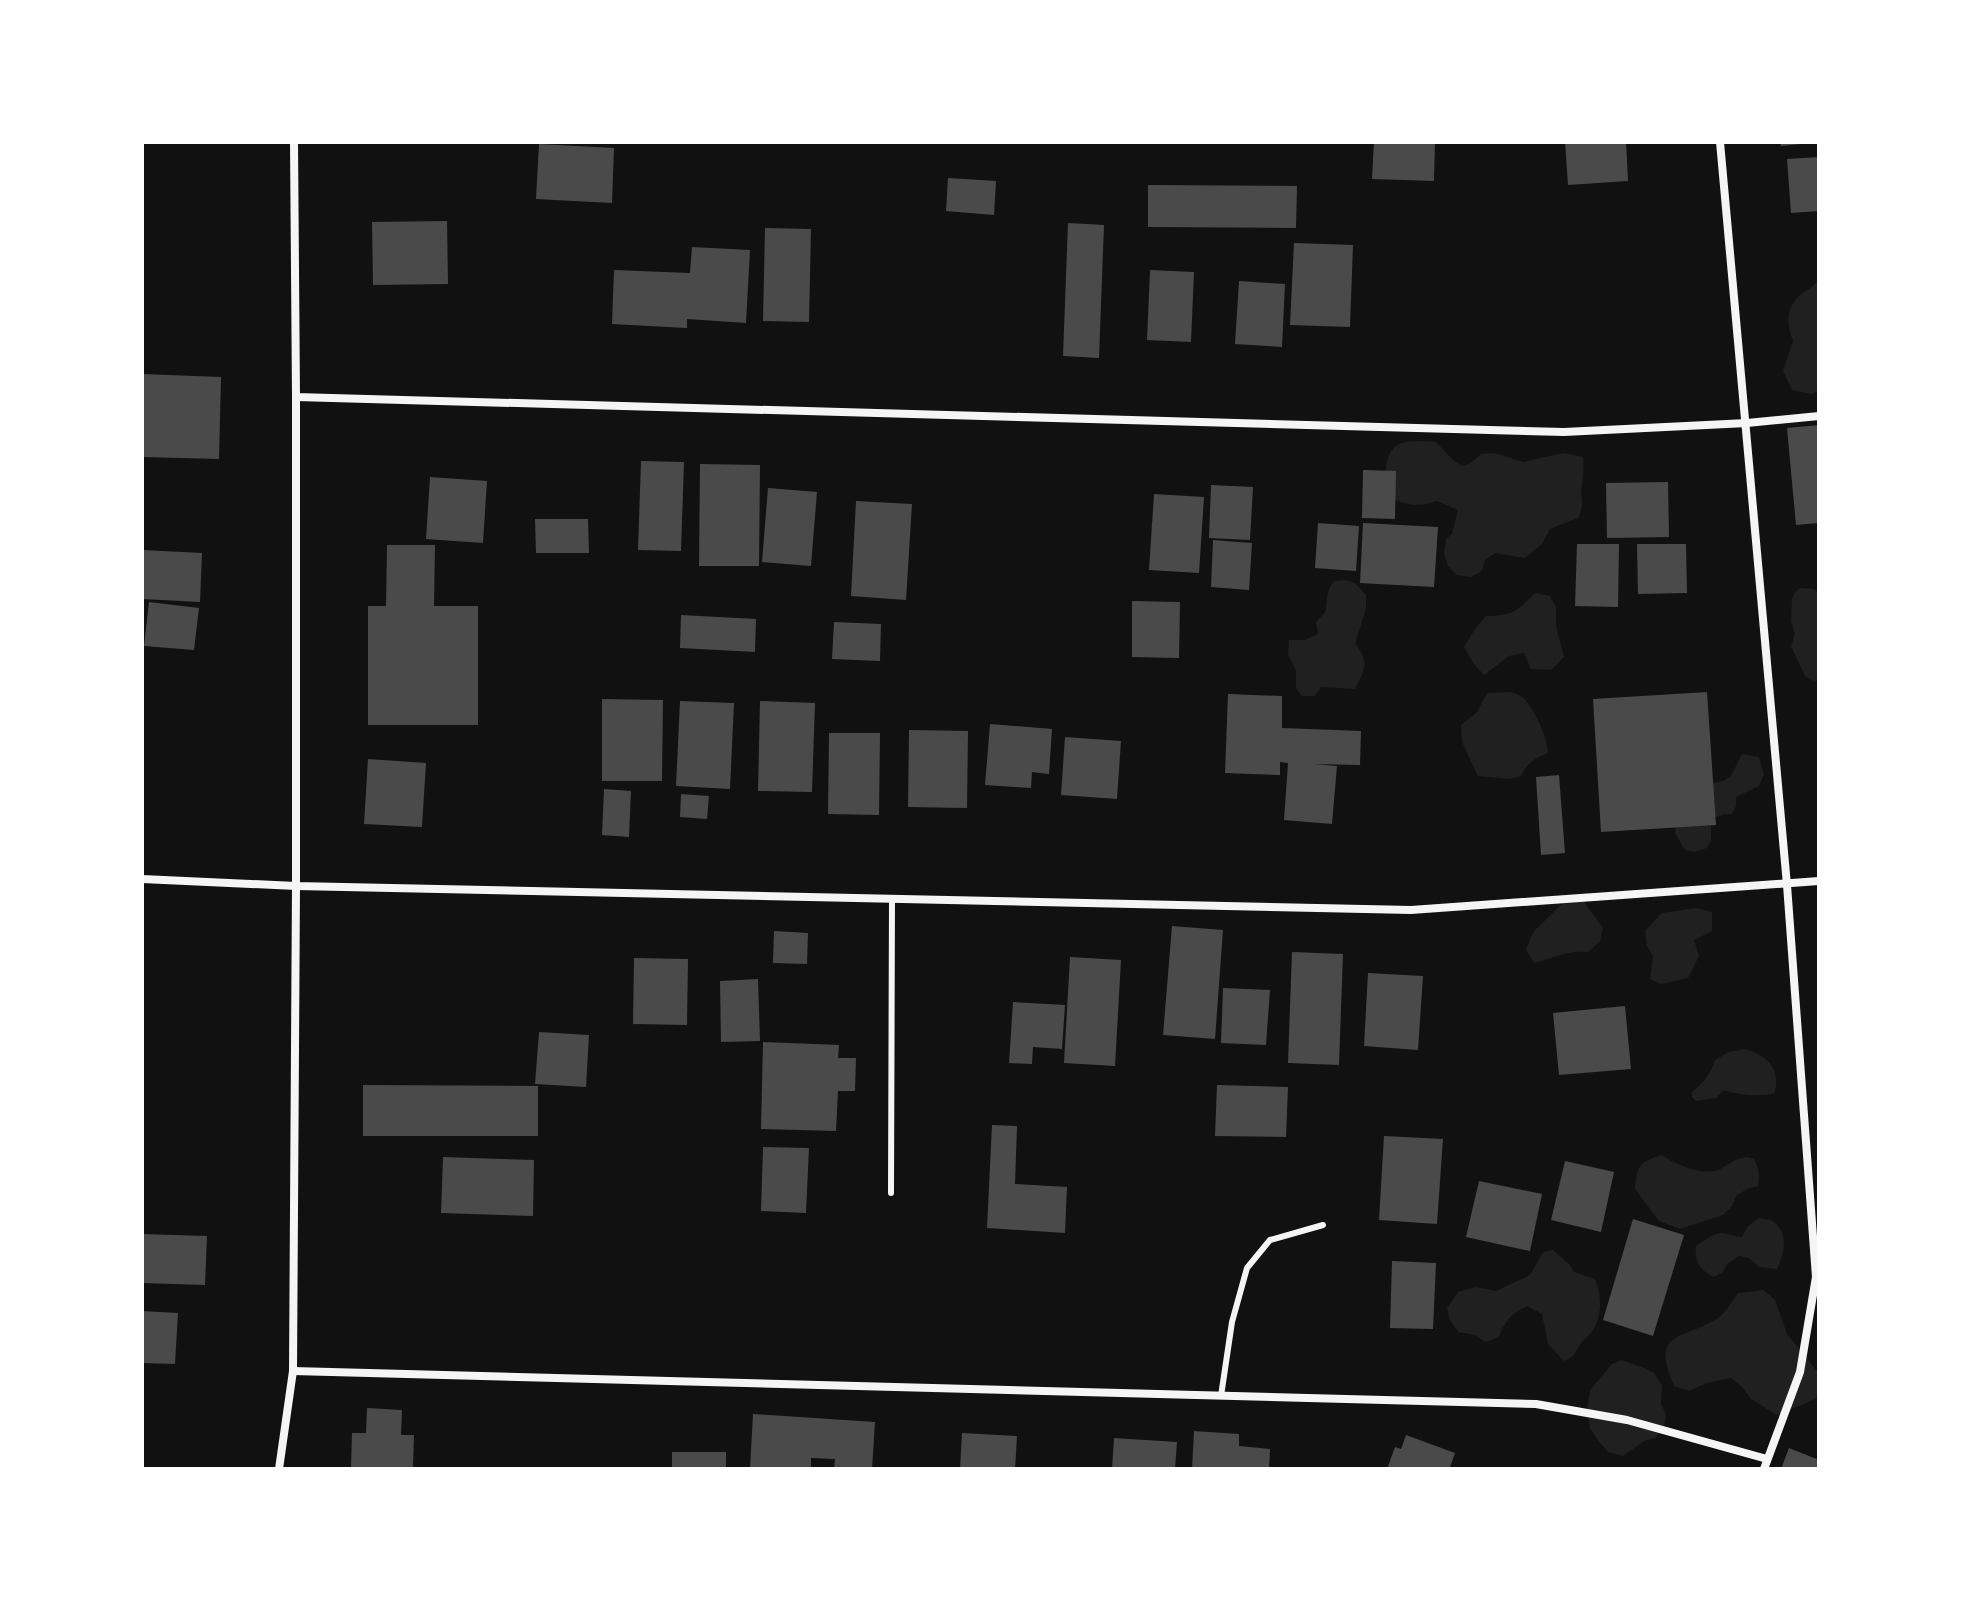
<svg xmlns="http://www.w3.org/2000/svg" width="1961" height="1611" viewBox="0 0 1961 1611" font-family="'Source Sans 3',sans-serif">
<style>
.green{fill:#202020}
.building{fill:#4a4a4a}
.lines{fill:none;stroke-linecap:round;stroke-linejoin:round}
.service{stroke:#f5f5f5;stroke-width:6}
.minor{stroke:#f5f5f5;stroke-width:8}
</style>
<rect width="100%" height="100%" fill="#111"/>
<g class="green">
<path d="M1819,278v113l-8,3 -19,-4 -9,-19 10,-30c-6,-16 -8,-31 6,-45 8,-7 14,-8 20,-18z"/>
<path d="M1436,442l17,18 9,6 9,-3 10,-9 14,-1 28,9 40,-9 20,4c1,11 0,18 -1,28 -3,15 4,17 -4,33l-28,11 -8,15 -17,14 -30,-5 -10,7 -3,11 -11,6 -14,-2 -9,-9 -4,-12 2,-15 6,-5 6,-24 -21,-9c-21,7 -31,4 -50,-5 -3,-15 -4,-48 15,-53 10,-3 23,-1 34,-1z"/>
<path d="M1346,580l9,3 11,12v14l-11,34c15,20 10,26 0,46l-34,-2 -6,9h-13l-6,-8v-18l-8,-15 1,-15h16l13,-6 -2,-12c3,-4 7,-6 9,-10 4,-12 -1,-18 9,-31z"/>
<polygon points="1800,588 1814,589 1819,593 1819,679 1814,681 1805,676 1791,646 1795,634 1791,621 1792,599 1795,592"/>
<path d="M1535,593l15,3 6,11v19l8,31 -13,13 -20,-1 -7,-16 -15,3 -25,19 -11,-12 -9,-16 11,-18 11,-13c28,-1 30,-4 49,-23z"/>
<path d="M1509,692c2,0 11,3 13,5 11,8 26,42 26,56 -13,5 -21,10 -27,23l-11,3 -32,-3 -16,-34 -1,-17 16,-13 10,-19z"/>
<polygon points="1742,754 1759,757 1764,774 1759,786 1736,797 1736,806 1732,814 1724,814 1711,819 1711,841 1707,848 1694,852 1685,850 1675,833 1677,816 1704,785 1723,781 1731,776"/>
<path d="M1581,898l22,30 -3,13 -12,11c-23,-2 -33,6 -54,11l-8,-14 8,-18 29,-28z"/>
<polygon points="1696,908 1712,912 1712,931 1694,940 1699,956 1688,978 1661,984 1650,979 1653,957 1647,945 1645,931 1662,913"/>
<path d="M1745,1049c22,6 37,21 29,45 -19,2 -32,2 -50,-4l-8,8 -20,3 -4,-4v-5c12,-10 18,-17 23,-32l14,-8z"/>
<path d="M1661,1155c15,9 39,21 57,15 13,-5 21,-17 36,-11 5,9 6,16 4,27l-11,3 -11,7 -4,10 -9,9 -43,14 -21,-8 -24,-32c2,-24 4,-26 26,-34z"/>
<path d="M1759,1218c5,1 9,1 13,3 18,11 12,33 5,48l-18,-2 -10,-9 -10,-2 -12,8 -4,8 -9,5c-13,-6 -20,-15 -18,-31 7,-4 17,-13 25,-13 7,0 13,4 21,4l6,-11z"/>
<path d="M1553,1250l17,15 4,7 21,7c7,17 8,39 -5,55 -3,4 -6,5 -9,9 -7,11 -4,12 -17,18l-16,-17 -6,-30 -15,-8c-16,8 -22,15 -28,31l-13,5 -11,-7 -17,-3 -8,-12 -3,-12 11,-16 18,-5 20,4 34,-16 13,-23z"/>
<path d="M1763,1290l12,10 12,34 30,37 2,17 -3,11 -39,16 -26,-16 -9,-12 -11,-9 -24,5 -18,8 -15,-5c-23,-53 4,-46 39,-65 11,-5 18,-18 25,-28z"/>
<polygon points="1622,1360 1644,1368 1654,1373 1662,1386 1661,1404 1666,1414 1664,1428 1655,1438 1644,1441 1623,1456 1608,1452 1598,1440 1590,1428 1587,1410 1590,1390 1612,1364"/>
</g>
<g class="building">
<polygon points="1374,142 1435,142 1434,181 1372,179"/>
<polygon points="1565,142 1626,142 1628,181 1568,185"/>
<polygon points="1780,142 1801,142 1801,144 1781,146"/>
<polygon points="539,144 614,148 612,203 536,199"/>
<polygon points="1819,157 1819,211 1791,213 1787,159"/>
<polygon points="948,178 996,181 994,215 946,211"/>
<polygon points="1148,185 1297,186 1296,228 1148,227"/>
<polygon points="447,221 448,284 373,285 372,222"/>
<polygon points="1068,223 1104,225 1099,358 1063,356"/>
<polygon points="765,228 811,229 809,322 763,321"/>
<polygon points="1294,243 1353,245 1350,327 1290,325"/>
<polygon points="692,247 750,250 746,323 687,319 687,328 612,324 614,270 690,273"/>
<polygon points="1150,270 1194,272 1191,342 1147,340"/>
<polygon points="1239,281 1285,284 1282,347 1235,344"/>
<polygon points="142,374 221,377 219,459 142,457"/>
<polygon points="1819,425 1819,523 1796,525 1787,428"/>
<polygon points="641,461 684,462 681,551 638,550"/>
<polygon points="700,464 760,465 759,566 699,566"/>
<polygon points="1363,470 1396,471 1395,519 1362,518"/>
<polygon points="430,477 487,481 483,543 426,539"/>
<polygon points="1668,482 1669,537 1607,538 1606,483"/>
<polygon points="1211,485 1253,487 1250,540 1209,538"/>
<polygon points="768,488 817,492 811,566 762,562"/>
<polygon points="1154,494 1204,497 1199,573 1149,570"/>
<polygon points="856,501 912,504 906,600 851,596"/>
<polygon points="535,519 588,519 589,553 536,553"/>
<polygon points="1318,523 1359,526 1356,571 1315,568"/>
<polygon points="1363,523 1438,527 1434,587 1360,583"/>
<polygon points="1213,540 1252,543 1249,590 1211,587"/>
<polygon points="1577,544 1619,544 1618,607 1575,606"/>
<polygon points="1637,544 1686,544 1687,593 1638,594"/>
<polygon points="387,545 435,545 434,606 478,606 478,725 368,725 368,606 386,606"/>
<polygon points="142,550 202,553 200,602 142,599"/>
<polygon points="1132,601 1180,602 1179,658 1132,657"/>
<polygon points="149,602 199,608 194,650 144,646"/>
<polygon points="681,615 756,619 755,652 680,648"/>
<polygon points="834,622 881,624 880,661 832,659"/>
<polygon points="1707,692 1716,825 1601,832 1593,699"/>
<polygon points="1228,694 1282,696 1282,728 1361,731 1360,765 1314,764 1337,766 1332,824 1284,820 1288,763 1280,762 1280,775 1225,773"/>
<polygon points="602,699 663,700 662,781 602,781"/>
<polygon points="680,701 734,703 730,789 676,786"/>
<polygon points="760,701 815,703 812,792 758,791"/>
<polygon points="990,724 1052,729 1049,774 1032,772 1031,788 985,785"/>
<polygon points="909,730 968,731 967,808 908,807"/>
<polygon points="829,733 880,733 879,815 828,814"/>
<polygon points="1065,737 1121,741 1117,799 1061,795"/>
<polygon points="368,759 426,763 422,827 364,824"/>
<polygon points="1559,775 1565,853 1541,855 1536,777"/>
<polygon points="604,789 631,791 629,837 602,835"/>
<polygon points="681,794 709,796 707,819 680,817"/>
<polygon points="1172,926 1223,930 1215,1039 1163,1035"/>
<polygon points="774,931 808,933 807,964 773,963"/>
<polygon points="1292,952 1343,954 1339,1065 1288,1063"/>
<polygon points="1070,957 1121,960 1115,1066 1064,1063"/>
<polygon points="634,958 688,959 687,1025 633,1024"/>
<polygon points="1368,973 1423,976 1418,1050 1364,1046"/>
<polygon points="758,979 760,1041 721,1042 720,981"/>
<polygon points="1223,988 1270,990 1266,1045 1221,1043"/>
<polygon points="1013,1002 1065,1005 1062,1049 1033,1047 1032,1064 1009,1063"/>
<polygon points="1625,1006 1631,1069 1559,1075 1553,1013"/>
<polygon points="539,1032 589,1035 586,1087 535,1084"/>
<polygon points="763,1042 839,1045 838,1058 856,1058 855,1091 838,1091 836,1131 761,1129"/>
<polygon points="363,1085 538,1086 538,1136 363,1136"/>
<polygon points="1217,1085 1288,1087 1286,1137 1215,1136"/>
<polygon points="992,1125 1017,1126 1015,1184 1067,1187 1065,1233 987,1228"/>
<polygon points="1384,1136 1443,1139 1437,1224 1379,1220"/>
<polygon points="763,1147 809,1148 806,1213 761,1211"/>
<polygon points="443,1157 534,1160 533,1216 441,1213"/>
<polygon points="1565,1161 1614,1172 1601,1232 1551,1220"/>
<polygon points="1479,1181 1542,1194 1530,1251 1466,1237"/>
<polygon points="1633,1219 1684,1235 1653,1336 1603,1320"/>
<polygon points="142,1234 207,1236 205,1285 142,1283"/>
<polygon points="1392,1261 1436,1263 1433,1329 1390,1328"/>
<polygon points="142,1311 178,1313 175,1364 142,1363"/>
<polygon points="367,1408 402,1410 401,1435 414,1435 413,1469 351,1469 352,1433 366,1433"/>
<polygon points="753,1414 875,1422 872,1469 834,1469 835,1459 811,1458 811,1469 750,1469"/>
<polygon points="1194,1431 1239,1434 1239,1446 1270,1449 1269,1469 1192,1469"/>
<polygon points="962,1433 1017,1436 1015,1469 960,1469"/>
<polygon points="1406,1435 1455,1453 1450,1467 1447,1469 1387,1469 1395,1447 1401,1449"/>
<polygon points="1114,1438 1177,1442 1175,1469 1112,1469"/>
<polygon points="1789,1448 1819,1460 1819,1469 1781,1469"/>
<rect x="672" y="1452" width="54" height="17"/>
</g>
<g class="lines">
<g class="service">
<polyline points="891,1193 892,898"/>
<polyline points="1221,1396 1232,1322 1247,1268 1270,1240 1323,1225"/>
</g>
<g class="minor">
<polyline points="294,142 296,397 1564,432 1747,423 1819,416"/>
<polyline points="1720,142 1787,885 1816,1277 1800,1372 1764,1469"/>
<polyline points="142,879 296,886 1411,910 1819,881"/>
<polyline points="293,1371 1536,1404 1627,1420 1767,1459"/>
<polyline points="279,1469 293,1371 296,886 296,397"/>
</g>
</g>
<rect width="1961" height="1611" fill="none" stroke="#ffffff" stroke-width="288"/>
</svg>
